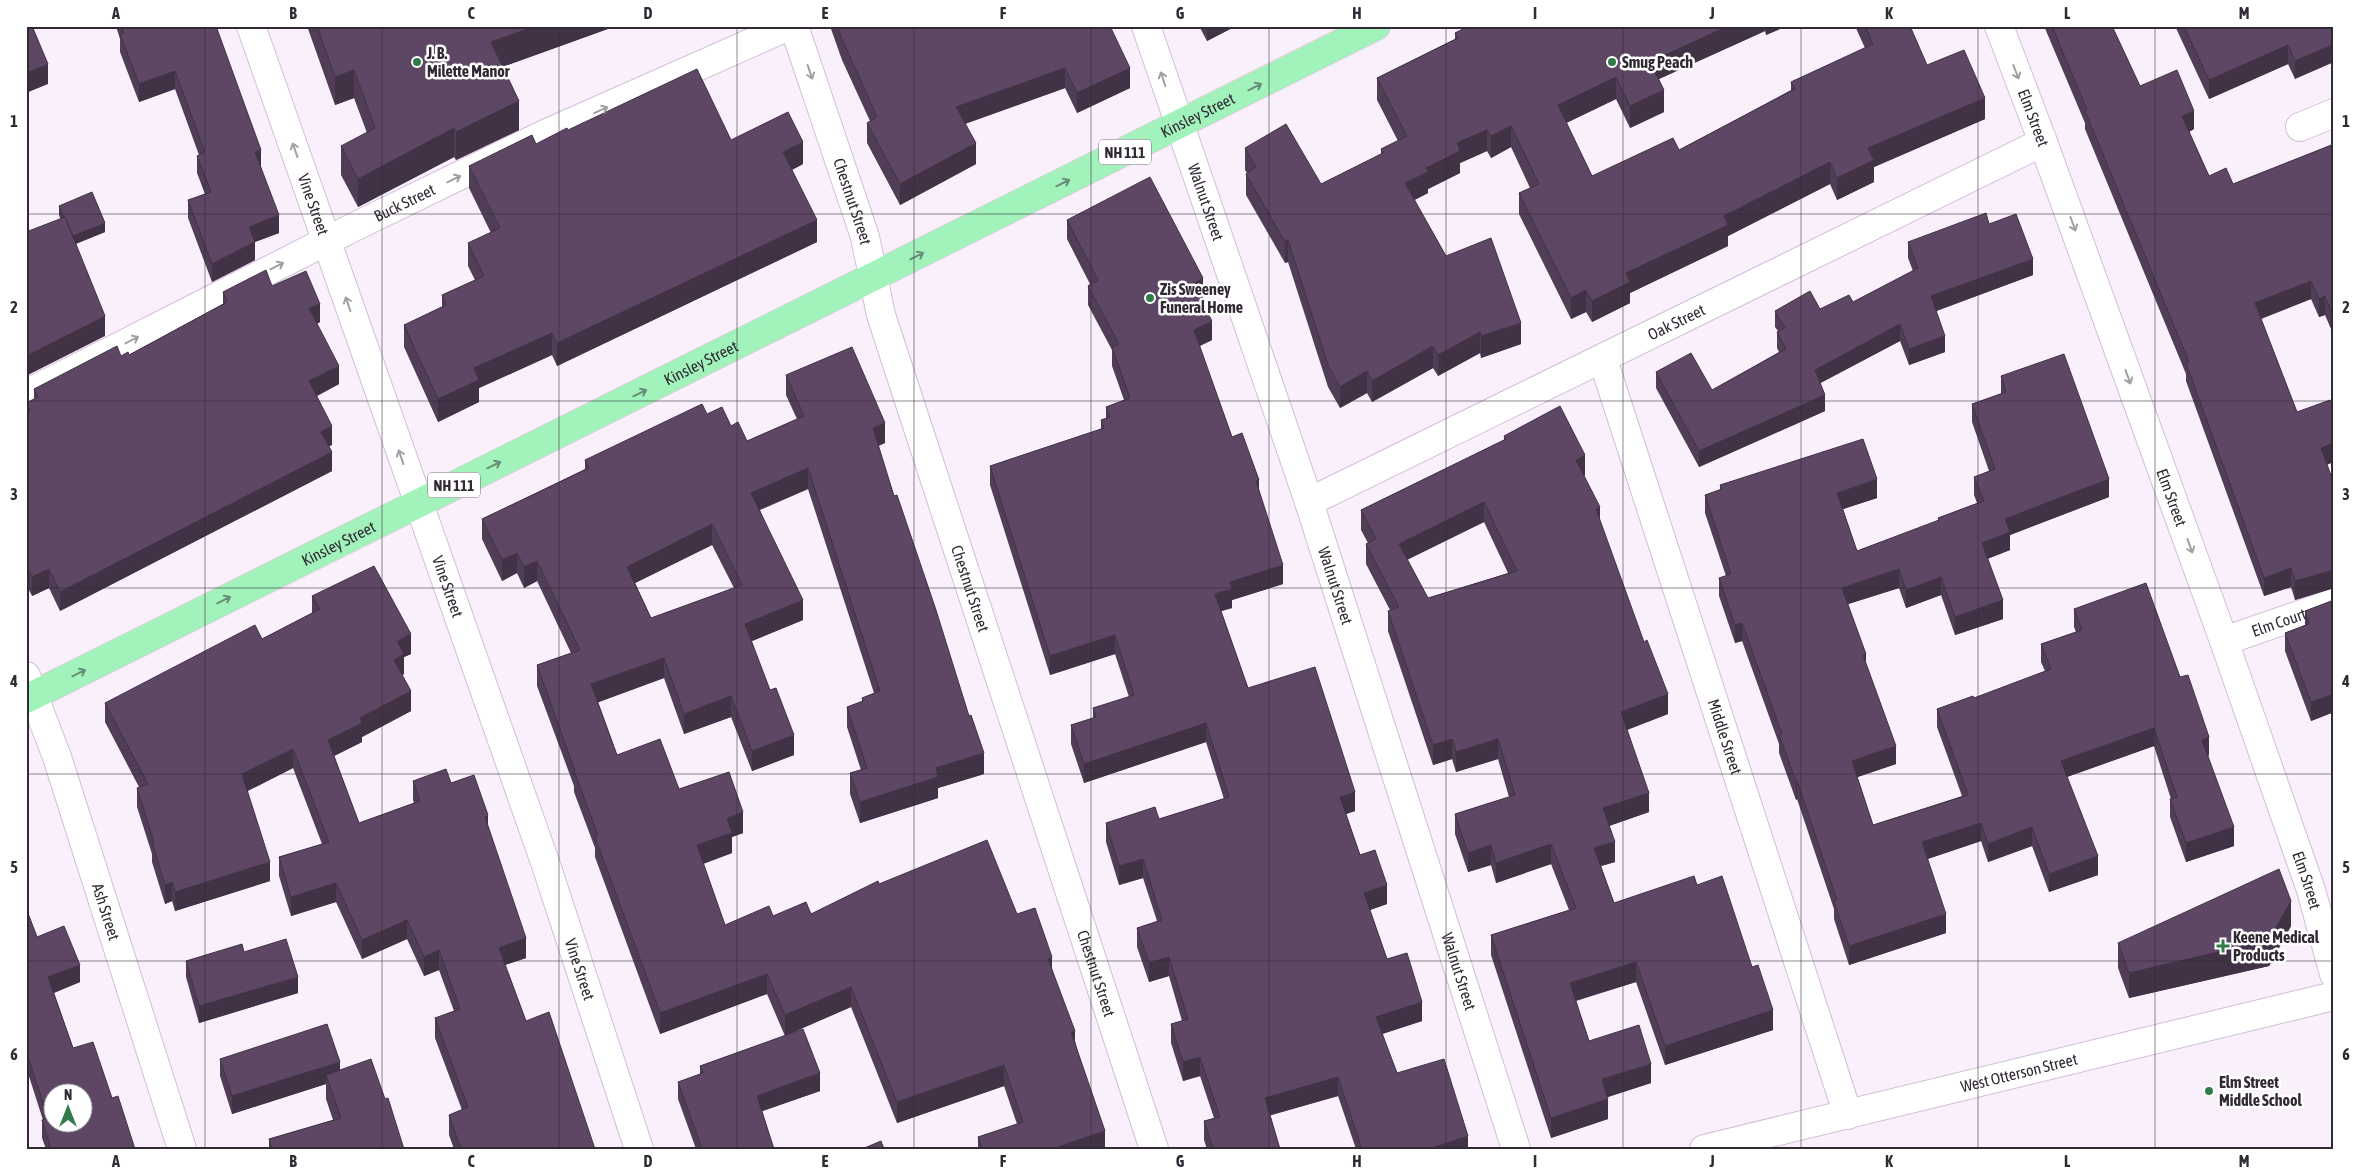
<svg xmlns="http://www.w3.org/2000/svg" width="2360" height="1175" viewBox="0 0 2360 1175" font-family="'Asap Condensed',sans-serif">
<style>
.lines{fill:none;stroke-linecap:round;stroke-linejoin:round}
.minor-casing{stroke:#d2bdd9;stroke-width:30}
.major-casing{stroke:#d6d4d6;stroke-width:30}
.minor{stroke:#fff;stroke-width:28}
.major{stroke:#a1f3bb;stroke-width:28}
.wall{fill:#503d56;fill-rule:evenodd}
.shaded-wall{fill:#413246}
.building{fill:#5d4764;stroke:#413246;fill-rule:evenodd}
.oneway{stroke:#a29fa4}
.oneway2{stroke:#698e78}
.grid{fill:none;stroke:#312934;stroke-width:1;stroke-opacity:0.55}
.poi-dot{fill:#317b49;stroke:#fff;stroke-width:2}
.labels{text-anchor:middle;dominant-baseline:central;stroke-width:5;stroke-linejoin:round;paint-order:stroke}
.shield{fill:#fff;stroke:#6f6971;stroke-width:1}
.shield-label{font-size:15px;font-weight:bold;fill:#312934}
.poi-label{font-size:16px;font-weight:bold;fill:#312934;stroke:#fff;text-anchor:start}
.street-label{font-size:16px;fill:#312934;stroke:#fff}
.neatline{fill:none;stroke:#312934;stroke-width:2}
.grid-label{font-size:16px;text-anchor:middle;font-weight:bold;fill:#312934}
</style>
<rect width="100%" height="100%" fill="#f9f0fc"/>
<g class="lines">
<g class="minor-casing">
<g id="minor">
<path id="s1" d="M251,26l295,839 93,284"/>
<path id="s2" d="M794,26l71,211 16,78 273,834"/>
<path id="s3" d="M1146,26l163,476 207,647"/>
<path id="s4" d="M1999,26l44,116 181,499 87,249 23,84"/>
<polyline points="2300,127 2334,113"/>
<path id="s5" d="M1603,360l245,755"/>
<path id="s6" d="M26,394l328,-167 191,-93 244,-108"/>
<path id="s7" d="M1309,502l734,-360"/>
<path id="s8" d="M2224,641l110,-38"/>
<path id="s9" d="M26,676l31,81 125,392"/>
<path id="s10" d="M1704,1149l630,-153"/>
</g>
</g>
<g class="major-casing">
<g id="major">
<path id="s11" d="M26,699l1350,-673"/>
</g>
</g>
<use href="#minor" class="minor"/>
<use href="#major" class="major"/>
</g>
<g class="wall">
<polygon points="116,26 216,26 261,167 279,233 255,242 255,260 212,282 188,218 188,200 205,194 197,173 197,156 199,155 175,89 139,102 120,52 120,39"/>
<polygon points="307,26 616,26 502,67 519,130 456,160 454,157 358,207 341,175 341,146 367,133 354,98 335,105"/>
<polygon points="830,26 1110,26 1130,88 1077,113 1065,88 965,124 976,164 900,205 867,143 867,123 870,121 842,60"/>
<polygon points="1199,26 1236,26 1207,41"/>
<polygon points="1469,26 1787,26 1766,35 1765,31 1659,79 1664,112 1630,128 1616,99 1566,123 1592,176 1679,150 1791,90 1791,82 1865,48 1855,26 1910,26 1927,65 1985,119 1874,167 1874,182 1837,200 1830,184 1728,236 1728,246 1630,293 1630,303 1592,322 1586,312 1571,319 1519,214 1519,193 1530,188 1511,147 1491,158 1487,151 1460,163 1460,173 1428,189 1428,193 1414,200 1446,256 1521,344 1481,358 1480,353 1438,376 1433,368 1372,402 1367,393 1340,408 1328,387 1288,262 1285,263 1246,195 1246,174 1247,173 1245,170 1245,148 1321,184 1381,154 1381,149 1398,141 1377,100 1377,78 1455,39 1455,33"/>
<polygon points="2044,26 2118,26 2113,28 2140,86 2194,129 2189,132 2209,176 2233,184 2334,144 2334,336 2325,315 2319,317 2311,299 2261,319 2297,412 2334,411 2334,462 2327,464 2334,484 2334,588 2295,600 2291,587 2264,596 2186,381 2186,374 2085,129 2085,123"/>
<polygon points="2175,26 2334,26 2295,79 2288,64 2209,99"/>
<polygon points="568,130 731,140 803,164 792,170 817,242 557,366 552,355 479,388 479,402 438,422 404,347 404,325 442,307 442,295 475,280 468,266 468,243 491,233 469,188 469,166 536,144"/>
<polygon points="59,206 105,232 76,244 105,336 59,215"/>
<polygon points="1067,220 1203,298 1200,299 1212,340 1199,346 1232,437 1259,491 1283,584 1232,600 1232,608 1221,611 1248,688 1355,811 1346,814 1360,855 1387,904 1370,910 1387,959 1422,1021 1382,1034 1397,1073 1468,1149 1356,1149 1338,1096 1270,1115 1280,1149 1207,1149 1204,1140 1204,1121 1214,1118 1200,1076 1183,1081 1171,1043 1171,1024 1182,1021 1169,976 1149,982 1137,947 1137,928 1157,921 1143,878 1119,885 1106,842 1106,823 1159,819 1224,799 1206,742 1084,783 1071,744 1071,725 1093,718 1093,708 1129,697 1115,654 1050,675 990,485 990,466 1101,429 1101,420 1106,419 1106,407 1124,400 1112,366 1112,350 1088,305 1088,286 1090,284 1067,239"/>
<polygon points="1989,224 2033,275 1936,311 1945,352 1909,365 1900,341 1820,383 1825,411 1699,467 1656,388 1656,372 1712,390 1779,352 1777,348 1777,332 1778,331 1775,327 1775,311 1820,309 1853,302 1913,271 1908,258 1908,242"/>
<polygon points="272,286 320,322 317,324 339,384 317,396 332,445 329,446 332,471 60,611 49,588 32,596 26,584 26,403 34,400 34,389 121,356 129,355 223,304 223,292"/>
<path d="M786,375l99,68 -7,3 106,328 -46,14v10l-78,25 -10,-29v-21l11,-3 -14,-43v-20l15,-5v-4l12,-5 -66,-204 -48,21 43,110 -52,21 43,114 -42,16 -21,-54 -47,17 -20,-56 -66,24 19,53 62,34 64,44 -11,4v16l-29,11 22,61 48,-9 38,-2 68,-30 138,30 35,55 23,72 30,108h-127v-12l39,-13 -13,-38 -107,37 -46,-116 -66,28 35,56 -58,20 12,38h-78l-18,-50v-17l22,-8v-8l85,-30 -18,-42 -107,40 -65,-177v-9l-21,-56v-6l-37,-100v-21l34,-12 -34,-72 -13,7 -7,-15 -15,8 -20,-42v-20l103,-50v-9l122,-46 24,12 16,15 50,-22 -11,-24zM712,545l22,43 -83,30 -16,-35z"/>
<polygon points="2001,376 2109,497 2010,535 2010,550 1987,559 2003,619 1955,635 1941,595 1906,608 1899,588 1848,604 1896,764 1857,777 1873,825 1962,796 1937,727 1937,709 1974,698 2045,671 2041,662 2041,644 2076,632 2074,627 2074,609 2180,677 2209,755 2208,756 2234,846 2186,862 2170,817 2170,799 2171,799 2154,746 2067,777 2098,875 2049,892 2032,846 1988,862 1981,841 1927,859 1946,933 1849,965 1834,919 1834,909 1797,799 1796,800 1779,753 1779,744 1742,641 1735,643 1719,596 1719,578 1726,576 1705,513 1705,495 1720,490 1720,485 1877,498 1843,509 1857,551 1938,521 1938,518 1977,503 1974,495 1974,477 1989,471 1972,422 1972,404 2001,394"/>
<path d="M1504,436l81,39 -1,1 84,238 -41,16 22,82 -40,14 6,36 -14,4 13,37 83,-18 76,145 -108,35 -29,-83 -60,19 13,40 62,42 -44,14 1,22 -57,19 -60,-183v-20l78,-25 -18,-46 -55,19 -5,-18 -23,7 -13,-38v-20l54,-17 -11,-38 -42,13 -4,-13 -19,6 -45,-134v-20l2,-1 -24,-46v-20l2,-1 -7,-13v-20l143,-70zM1484,522l24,51 -80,25 -21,-39z"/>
<polygon points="312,596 411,654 404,657 404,674 402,675 411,711 362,737 362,742 334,756 359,823 414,803 413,800 413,781 451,783 488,827 526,958 505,965 526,1021 595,1149 454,1149 449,1135 449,1115 462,1110 435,1038 435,1018 454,1011 439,970 424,976 407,939 362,959 336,902 291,916 279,876 279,857 322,844 293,768 247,791 270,881 175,911 172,901 165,904 152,862 152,854 137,807 137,788 139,787 105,722 105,703 262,639 312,613"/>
<polygon points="2334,600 2334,712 2311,721 2285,651 2285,633 2305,625 2305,611"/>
<polygon points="26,908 37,937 80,982 54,993 73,1048 112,1098 135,1149 46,1149 42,1138 42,1120 43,1120 26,1067"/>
<polygon points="2291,926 2269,966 2129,998 2118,968 2118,943"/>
<polygon points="186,961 298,993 199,1023 186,977"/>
<polygon points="220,1059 340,1070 385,1099 404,1149 269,1149 269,1139 333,1120 326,1099 326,1084 232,1114 220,1076"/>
</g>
<g class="shaded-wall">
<polygon points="536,26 616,26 491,71 491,42"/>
<polygon points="1207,26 1236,26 1207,41"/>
<polygon points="1728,26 1765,26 1765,31 1650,83 1650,62"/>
<polygon points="1766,26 1787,26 1766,35"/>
<polygon points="2334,44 2334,62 2295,79 2295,61"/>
<polygon points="2288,45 2288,64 2209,99 2209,80"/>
<polygon points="48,64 48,84 26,93 26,73"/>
<polygon points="1065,68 1065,88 956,127 956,107"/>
<polygon points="1130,68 1130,88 1077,113 1077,93"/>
<polygon points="354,70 354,98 335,105 335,77"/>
<polygon points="175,71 175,89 139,102 139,84"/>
<polygon points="1616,77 1616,99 1558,127 1558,105"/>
<polygon points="1664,90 1664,112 1630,128 1630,106"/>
<polygon points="1985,98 1985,119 1874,167 1874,182 1837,200 1837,178 1868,148"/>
<polygon points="519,101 519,130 456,160 456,132"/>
<polygon points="2194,111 2194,129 2182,135 2182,116"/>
<polygon points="1511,126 1511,147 1491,158 1491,136"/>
<polygon points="454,128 454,157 358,207 358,179"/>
<polygon points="1487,130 1487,151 1460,163 1460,173 1428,189 1428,193 1405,205 1405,183 1426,168 1457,143"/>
<polygon points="803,142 803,164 783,174 783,152"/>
<polygon points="976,143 976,164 900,205 900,184"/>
<polygon points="261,150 261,168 255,152"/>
<polygon points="1830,162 1830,184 1728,236 1728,246 1630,293 1630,303 1592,322 1592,301 1626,273 1724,216"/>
<polygon points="279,215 279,233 249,244 249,227"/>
<polygon points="817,220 817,242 557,366 557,343"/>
<polygon points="105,223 105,232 72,245 72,236"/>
<polygon points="1288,240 1288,262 1285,263 1285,242"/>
<polygon points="255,242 255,260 212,282 212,264"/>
<polygon points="2033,259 2033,275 1931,313 1931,296"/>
<polygon points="1203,278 1203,298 1192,303 1192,284"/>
<polygon points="2311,281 2311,299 2255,321 2255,303"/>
<polygon points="1586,290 1586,312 1571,319 1571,298"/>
<polygon points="2325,296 2325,315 2319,317 2319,299"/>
<polygon points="320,304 320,322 309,327 309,308"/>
<polygon points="105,316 105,336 26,376 26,356"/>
<polygon points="1212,321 1212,340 1194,349 1194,330"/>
<polygon points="1521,323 1521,344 1481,358 1481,336"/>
<polygon points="1900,324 1900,341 1815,386 1815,370"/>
<polygon points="1480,332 1480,353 1438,376 1438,355"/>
<polygon points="552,333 552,355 479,388 479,402 438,422 438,399 474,368"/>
<polygon points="1945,336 1945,352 1909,365 1909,349"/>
<polygon points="1433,346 1433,368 1372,402 1372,381"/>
<polygon points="339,366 339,384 309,400 309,381"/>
<polygon points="1367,371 1367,393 1340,408 1340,387"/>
<polygon points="1825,395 1825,411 1699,467 1699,451"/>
<polygon points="885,423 885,443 873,448 873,428"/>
<polygon points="332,426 332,445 321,450 321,432"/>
<polygon points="2334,443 2334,462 2321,467 2321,448"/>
<polygon points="332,452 332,471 60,611 60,592"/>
<polygon points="1585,455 1585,475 1576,480 1576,460"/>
<polygon points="808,468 808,489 751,513 751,493"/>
<polygon points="1877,479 1877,498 1837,511 1837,493"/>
<polygon points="2109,479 2109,497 2010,535 2010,550 1982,561 1982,543 2005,519"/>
<polygon points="1259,480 1259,499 1256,481"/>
<polygon points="1484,502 1484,522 1399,564 1399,544"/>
<polygon points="1600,507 1600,527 1596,509"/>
<polygon points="712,524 712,545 627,587 627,567"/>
<polygon points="517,553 517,573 502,581 502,560"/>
<polygon points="537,561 537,581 524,588 524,567"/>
<polygon points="1283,565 1283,584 1232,600 1232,608 1215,613 1215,594 1230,582"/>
<polygon points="2291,568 2291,587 2264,596 2264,578"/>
<polygon points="49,569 49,588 32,596 32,577"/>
<polygon points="1899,569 1899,588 1842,606 1842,588"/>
<polygon points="2334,570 2334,588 2295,600 2295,581"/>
<polygon points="1941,577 1941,595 1906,608 1906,590"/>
<polygon points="803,600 803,620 745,644 745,624"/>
<polygon points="2003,600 2003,619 1955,635 1955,617"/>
<polygon points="1742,623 1742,641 1735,643 1735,625"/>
<polygon points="411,634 411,654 404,657 404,674 394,679 394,660 397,641"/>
<polygon points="1115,635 1115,654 1050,675 1050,656"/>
<polygon points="1866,654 1866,672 1863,655"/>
<polygon points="664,658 664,678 591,705 591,684"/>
<polygon points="411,691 411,711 362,737 362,742 328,759 328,740 360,718"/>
<polygon points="1668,694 1668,714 1621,732 1621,712"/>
<polygon points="2334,694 2334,712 2311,721 2311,702"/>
<polygon points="731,696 731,717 684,734 684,714"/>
<polygon points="1206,723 1206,742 1084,783 1084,764"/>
<polygon points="2154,728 2154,746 2061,779 2061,761"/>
<polygon points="794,735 794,755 752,771 752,751"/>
<polygon points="2209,737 2209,755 2202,758 2202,740"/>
<polygon points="1452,739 1452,759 1433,765 1433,745"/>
<polygon points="1498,739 1498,759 1456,772 1456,752"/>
<polygon points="1896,746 1896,764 1852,779 1852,761"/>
<polygon points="293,749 293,768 242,794 242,774"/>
<polygon points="984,753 984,774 938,788 938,798 860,823 860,802 936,768"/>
<polygon points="1796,781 1797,781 1797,799 1796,800"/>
<polygon points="1355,792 1355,811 1340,816 1340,797"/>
<polygon points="1649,793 1649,812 1603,828 1603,808"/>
<polygon points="743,812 743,833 732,837 732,853 697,866 697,845 727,818"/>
<polygon points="488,815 488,835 485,817"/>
<polygon points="1981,823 1981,841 1922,861 1922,842"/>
<polygon points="2032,827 2032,846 1988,862 1988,844"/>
<polygon points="2234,827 2234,846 2186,862 2186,843"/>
<polygon points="1615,842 1615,862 1594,868 1594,848"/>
<polygon points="1551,844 1551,864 1496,883 1496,863"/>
<polygon points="1491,845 1491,865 1468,872 1468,853"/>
<polygon points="2098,856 2098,875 2049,892 2049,874"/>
<polygon points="1143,859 1143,878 1119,885 1119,866"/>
<polygon points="270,862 270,881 175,911 175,892"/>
<polygon points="172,882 172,901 165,904 165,885"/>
<polygon points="336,883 336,902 291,916 291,897"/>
<polygon points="1387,885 1387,904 1364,912 1364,893"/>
<polygon points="2291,901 2291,926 2269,966 2129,998 2129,973"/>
<polygon points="1946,914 1946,933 1849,965 1849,946"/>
<polygon points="407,920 407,939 362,959 362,940"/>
<polygon points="526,938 526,958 499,967 499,948"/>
<polygon points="439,950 439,970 424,976 424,957"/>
<polygon points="1052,957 1052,978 1048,959"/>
<polygon points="1169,957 1169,976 1149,982 1149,963"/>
<polygon points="1636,962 1636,982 1570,1002 1570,983"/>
<polygon points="80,965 80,982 48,995 48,977"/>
<polygon points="767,974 767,994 660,1034 660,1013"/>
<polygon points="298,977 298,993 199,1023 199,1006"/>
<polygon points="851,987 851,1007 785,1036 785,1015"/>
<polygon points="1422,1002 1422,1021 1376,1036 1376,1017"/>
<polygon points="1773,1010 1773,1030 1665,1065 1665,1046"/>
<polygon points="1075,1031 1075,1052 1071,1032"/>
<polygon points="1200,1057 1200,1076 1183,1081 1183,1062"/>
<polygon points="340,1062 340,1080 326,1075 326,1084 232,1114 232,1096"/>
<polygon points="1651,1064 1651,1083 1602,1099 1602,1079"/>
<polygon points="1004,1065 1004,1086 897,1123 897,1102"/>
<polygon points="820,1073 820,1091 757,1113 757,1096"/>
<polygon points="1338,1077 1338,1096 1265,1117 1265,1098"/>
<polygon points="1608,1099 1608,1119 1551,1138 1551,1118"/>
<polygon points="1105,1131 1105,1149 1052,1149"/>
<polygon points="1468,1136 1468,1149 1429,1149"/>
</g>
<g class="building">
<polygon points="26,26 32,26 48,64 26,73"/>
<polygon points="122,26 216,26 261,150 255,152 279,215 249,227 255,242 212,264 188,200 211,192 197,156 205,152 175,71 139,84 120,34 124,33"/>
<polygon points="317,26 536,26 491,42 519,101 456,132 454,128 358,179 341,146 375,128 354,70 335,77"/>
<polygon points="837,26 1110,26 1130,68 1077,93 1065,68 956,107 976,143 900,184 867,123 877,117 842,39"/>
<polygon points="1469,26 1728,26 1650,62 1664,90 1630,106 1616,77 1558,105 1592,176 1673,138 1679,150 1795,89 1791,82 1873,44 1865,26 1910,26 1927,65 1964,50 1985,98 1868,148 1874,160 1837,178 1830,162 1724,216 1728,225 1626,273 1630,282 1592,301 1586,290 1571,298 1519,193 1539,184 1511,126 1491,136 1487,130 1457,143 1460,151 1426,168 1428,172 1405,183 1446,256 1491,238 1521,323 1481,336 1480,332 1438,355 1433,346 1372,381 1367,371 1340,387 1328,365 1288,240 1285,242 1246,174 1256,167 1245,148 1286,124 1321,184 1383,153 1381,149 1407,136 1377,78 1458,38 1455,33"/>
<polygon points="2052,26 2112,26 2140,86 2177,70 2194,111 2182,116 2209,176 2226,168 2233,184 2334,144 2334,317 2325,296 2319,299 2311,281 2255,303 2297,412 2330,400 2334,411 2334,443 2321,448 2334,484 2334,570 2295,581 2291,568 2264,578 2186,363 2189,362 2085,111 2087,110"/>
<polygon points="2184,26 2334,26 2334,44 2295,61 2288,45 2209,80"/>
<polygon points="697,69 731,140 788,112 803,142 783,152 817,220 557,343 552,333 474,368 479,380 438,399 404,325 446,305 442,295 484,276 468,243 500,228 469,166 532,135 536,144 567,128 568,130"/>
<polygon points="1150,177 1203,278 1192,284 1212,321 1194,330 1232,437 1242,433 1259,480 1256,481 1283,565 1230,582 1232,589 1215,594 1248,688 1315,667 1355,792 1340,797 1360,855 1375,850 1387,885 1364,893 1387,959 1407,953 1422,1002 1376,1017 1397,1073 1444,1059 1468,1136 1429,1149 1362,1149 1338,1077 1265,1098 1280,1149 1213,1149 1204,1121 1220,1117 1200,1057 1183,1062 1171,1024 1188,1019 1169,957 1149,963 1137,928 1162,920 1143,859 1119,866 1106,823 1155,807 1159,819 1229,797 1206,723 1084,764 1071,725 1096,717 1093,708 1134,695 1115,635 1050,656 990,466 1104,428 1101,420 1110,417 1106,407 1130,398 1112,347 1119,344 1088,286 1098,280 1067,220"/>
<polygon points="92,192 105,223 73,236 65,217 64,218 59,206"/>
<polygon points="1986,213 1989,224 2016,214 2033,259 1931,296 1945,336 1909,349 1900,324 1815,370 1825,395 1699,451 1656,372 1691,353 1712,390 1786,349 1777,332 1785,328 1775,311 1810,291 1820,309 1849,295 1853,302 1918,268 1908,242"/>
<polygon points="65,217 105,316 26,356 26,232"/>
<polygon points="266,270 272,286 306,271 320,304 309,308 339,366 309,381 332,426 321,432 332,452 60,592 49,569 32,577 26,566 26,413 30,411 26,403 38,397 34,389 117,346 121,356 128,352 129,355 227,302 223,292"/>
<path d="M852,347l33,76 -12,5 21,68 3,-1 39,115 33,106 2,-1 13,38 -48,15 2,9 -78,25 -10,-29 17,-5 -20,-61 16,-6 -1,-3 18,-7 -72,-223 -57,25 52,107 -58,24 25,66 6,-2 18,47 -42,16 -21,-55 -47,18 -20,-56 -73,26 26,71 43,-16 19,50 50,-17 14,40 -16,6 5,15 -35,12 28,80 44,-19 4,10 33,-14 5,12 67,-33 1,3 108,-44 30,74 18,-6 17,49 -4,2 27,72 -4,1 34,99 -53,18h-70l-4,-12 45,-15 -19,-57 -107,37 -46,-115 -66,28 -18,-41 -107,39 -65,-176 3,-2 -24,-64h1l-38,-106 43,-15 -43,-89 -13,6 -7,-14 -15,7 -20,-41 107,-51 -4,-8 117,-56 5,10 15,-7 9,19 7,-4 9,19 57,-25 -18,-41zM712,524l30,61 -91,33 -24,-51z"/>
<polygon points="2064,354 2109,479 2005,519 2010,532 1982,543 2003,600 1955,617 1941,577 1906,590 1899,569 1842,588 1866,654 1863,655 1896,746 1852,761 1873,825 1968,795 1937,709 1973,696 1974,698 2051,669 2041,644 2082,630 2074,609 2146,583 2180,677 2188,675 2209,737 2202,740 2234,827 2186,843 2170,799 2177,797 2154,728 2061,761 2098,856 2049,874 2032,827 1988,844 1981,823 1922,842 1946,914 1849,946 1834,901 1837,900 1797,781 1796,781 1779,735 1782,734 1742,623 1735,625 1719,578 1731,574 1705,495 1722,489 1720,485 1863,439 1877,479 1837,493 1857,551 1939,520 1938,518 1984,501 1974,477 1995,469 1972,404 2006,392 2001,376"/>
<path d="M1560,406l25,49 -9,5 24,47 -4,2 48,133 3,-2 21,54 -47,18 28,81 -46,15 12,34 -21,6 20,55 80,-27 3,9 25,-9 30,91 6,-2 15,45 -108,36 -29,-84 -66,21 19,58 50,-16 12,39 -49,15 6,20 -57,19 -60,-183 85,-27 -25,-64 -55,19 -5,-18 -23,8 -13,-39 60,-19 -17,-56 -42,13 -4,-13 -19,6 -45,-134 11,-4 -33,-63 10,-5 -15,-29 145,-71 -2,-3zM1484,502l33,69 -89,27 -29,-54z"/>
<polygon points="374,566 411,634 397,641 404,654 394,660 411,691 360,718 362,723 328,740 359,823 420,801 413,781 446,769 451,783 474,775 488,815 485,817 526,938 499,948 526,1021 549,1012 595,1149 461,1149 449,1115 468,1107 435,1018 460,1009 439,950 424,957 407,920 362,940 336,883 291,897 279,857 329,842 293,749 242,774 270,862 175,892 172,882 165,885 152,842 154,842 137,788 148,784 105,703 255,625 262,639 320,609 312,596"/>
<polygon points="2334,600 2334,694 2311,702 2285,633 2309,624 2305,611"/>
<polygon points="2279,869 2291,901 2269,940 2129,973 2118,943"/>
<path d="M26,908l11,29 27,-11 16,39 -32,12 25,71 20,-6 19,56 6,-2 17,53h-84l-9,-29 6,-2 -22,-68zM52,1092h30v30h-30z"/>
<polygon points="286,939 298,977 199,1006 186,961 242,944 244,952"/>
<polygon points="327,1024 340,1062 232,1096 220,1059"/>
<polygon points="803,1029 820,1073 757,1096 774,1149 702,1149 678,1082 703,1073 700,1066"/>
<polygon points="371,1059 385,1099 388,1098 404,1149 272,1149 269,1139 341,1118 326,1075"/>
<polygon points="881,1141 884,1149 862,1149"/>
</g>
<defs><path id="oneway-shaft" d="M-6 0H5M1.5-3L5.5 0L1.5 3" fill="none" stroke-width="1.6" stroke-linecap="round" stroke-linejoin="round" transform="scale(1.25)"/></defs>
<g class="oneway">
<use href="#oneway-shaft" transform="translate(810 72) rotate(71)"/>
<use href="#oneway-shaft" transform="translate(2016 72) rotate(69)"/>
<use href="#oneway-shaft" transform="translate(1163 79) rotate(-108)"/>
<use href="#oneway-shaft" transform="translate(601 110) rotate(-24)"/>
<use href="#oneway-shaft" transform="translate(295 150) rotate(-109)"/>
<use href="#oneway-shaft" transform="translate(454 179) rotate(-26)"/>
<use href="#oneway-shaft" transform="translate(2073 224) rotate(70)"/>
<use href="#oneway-shaft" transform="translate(277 266) rotate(-27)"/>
<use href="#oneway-shaft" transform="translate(348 304) rotate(-109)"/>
<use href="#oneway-shaft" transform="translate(132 340) rotate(-27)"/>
<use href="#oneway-shaft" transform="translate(2128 377) rotate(70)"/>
<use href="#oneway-shaft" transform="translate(401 457) rotate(-109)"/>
<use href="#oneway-shaft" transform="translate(2190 546) rotate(70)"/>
</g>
<g class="oneway2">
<use href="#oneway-shaft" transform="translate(1255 87) rotate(-27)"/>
<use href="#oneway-shaft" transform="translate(1063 183) rotate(-26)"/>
<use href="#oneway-shaft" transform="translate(917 256) rotate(-27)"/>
<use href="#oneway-shaft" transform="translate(640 393) rotate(-26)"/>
<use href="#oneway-shaft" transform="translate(494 465) rotate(-26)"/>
<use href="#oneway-shaft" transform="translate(224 600) rotate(-27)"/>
<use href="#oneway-shaft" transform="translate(79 673) rotate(-27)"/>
</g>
<path class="grid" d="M205,26v1123M382,26v1123M559,26v1123M737,26v1123M914,26v1123M1091,26v1123M1269,26v1123M1446,26v1123M1623,26v1123M1801,26v1123M1978,26v1123M2155,26v1123M26,214h2308M26,401h2308M26,588h2308M26,774h2308M26,961h2308"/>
<g class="poi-dot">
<circle cx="417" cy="62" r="5"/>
<circle cx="1612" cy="62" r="5"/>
<circle cx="1150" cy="298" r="5"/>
<path d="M2220.5 938.5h5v5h5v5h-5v5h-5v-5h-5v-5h5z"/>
<circle cx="2209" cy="1091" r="5"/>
</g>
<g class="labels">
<g class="shield">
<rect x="1099" y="139.5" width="52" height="25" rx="4"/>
<rect x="428" y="472.5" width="52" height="25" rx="4"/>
</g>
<g class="shield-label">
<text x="1125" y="152">NH 111</text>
<text x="454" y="485">NH 111</text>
</g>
<g class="poi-label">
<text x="427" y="53">J. B.<tspan x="427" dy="18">Milette Manor</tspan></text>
<text x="1622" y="62">Smug Peach</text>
<text x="1160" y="289">Zis Sweeney<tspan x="1160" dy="18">Funeral Home</tspan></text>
<text x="2233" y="937">Keene Medical<tspan x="2233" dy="18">Products</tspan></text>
<text x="2219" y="1082">Elm Street<tspan x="2219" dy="18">Middle School</tspan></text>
</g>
<g class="street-label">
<text stroke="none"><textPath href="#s11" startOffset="1309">Kinsley Street</textPath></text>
<text stroke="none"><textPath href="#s4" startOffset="98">Elm Street</textPath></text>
<text stroke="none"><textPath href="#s2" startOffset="185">Chestnut Street</textPath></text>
<text stroke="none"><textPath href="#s6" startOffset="424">Buck Street</textPath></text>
<text stroke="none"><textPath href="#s3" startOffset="186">Walnut Street</textPath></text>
<text stroke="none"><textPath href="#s1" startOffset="189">Vine Street</textPath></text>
<text stroke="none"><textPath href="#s7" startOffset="409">Oak Street</textPath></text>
<text stroke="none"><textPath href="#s11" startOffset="754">Kinsley Street</textPath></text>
<text stroke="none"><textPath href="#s4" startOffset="502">Elm Street</textPath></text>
<text stroke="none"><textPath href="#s11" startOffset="349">Kinsley Street</textPath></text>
<text stroke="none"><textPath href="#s3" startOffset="591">Walnut Street</textPath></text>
<text stroke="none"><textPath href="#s1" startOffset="594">Vine Street</textPath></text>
<text stroke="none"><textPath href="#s2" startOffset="590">Chestnut Street</textPath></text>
<text stroke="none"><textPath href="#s8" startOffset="58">Elm Court</textPath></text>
<text stroke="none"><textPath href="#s5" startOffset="396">Middle Street</textPath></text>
<text stroke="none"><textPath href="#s4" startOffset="908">Elm Street</textPath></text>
<text stroke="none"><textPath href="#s9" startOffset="249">Ash Street</textPath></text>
<text stroke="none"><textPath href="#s1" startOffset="999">Vine Street</textPath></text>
<text stroke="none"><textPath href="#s3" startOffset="996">Walnut Street</textPath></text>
<text stroke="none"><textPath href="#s2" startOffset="995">Chestnut Street</textPath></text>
<text stroke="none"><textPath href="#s10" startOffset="324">West Otterson Street</textPath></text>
</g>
</g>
<rect width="2360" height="1175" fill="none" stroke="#ffffff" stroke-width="55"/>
<g transform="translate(68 1108)"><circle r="24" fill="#ffffff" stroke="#ada9ae"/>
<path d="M0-4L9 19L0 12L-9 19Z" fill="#317b49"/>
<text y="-8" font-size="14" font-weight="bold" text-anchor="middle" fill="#312934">N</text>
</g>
<rect x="28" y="28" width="2304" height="1120" class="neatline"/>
<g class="grid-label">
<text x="116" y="19">A</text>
<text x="293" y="19">B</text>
<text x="471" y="19">C</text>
<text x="648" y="19">D</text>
<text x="825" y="19">E</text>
<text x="1003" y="19">F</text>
<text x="1180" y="19">G</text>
<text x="1357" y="19">H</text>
<text x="1535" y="19">I</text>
<text x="1712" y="19">J</text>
<text x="1889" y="19">K</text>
<text x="2067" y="19">L</text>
<text x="2244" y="19">M</text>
<text x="14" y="127">1</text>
<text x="2346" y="127">1</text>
<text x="14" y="313">2</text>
<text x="2346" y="313">2</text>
<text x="14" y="500">3</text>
<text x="2346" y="500">3</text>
<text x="14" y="687">4</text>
<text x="2346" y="687">4</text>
<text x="14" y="873">5</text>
<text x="2346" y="873">5</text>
<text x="14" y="1060">6</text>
<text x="2346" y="1060">6</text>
<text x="116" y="1167">A</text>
<text x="293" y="1167">B</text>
<text x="471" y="1167">C</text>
<text x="648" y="1167">D</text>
<text x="825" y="1167">E</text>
<text x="1003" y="1167">F</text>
<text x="1180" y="1167">G</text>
<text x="1357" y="1167">H</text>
<text x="1535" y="1167">I</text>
<text x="1712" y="1167">J</text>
<text x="1889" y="1167">K</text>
<text x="2067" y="1167">L</text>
<text x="2244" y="1167">M</text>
</g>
</svg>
